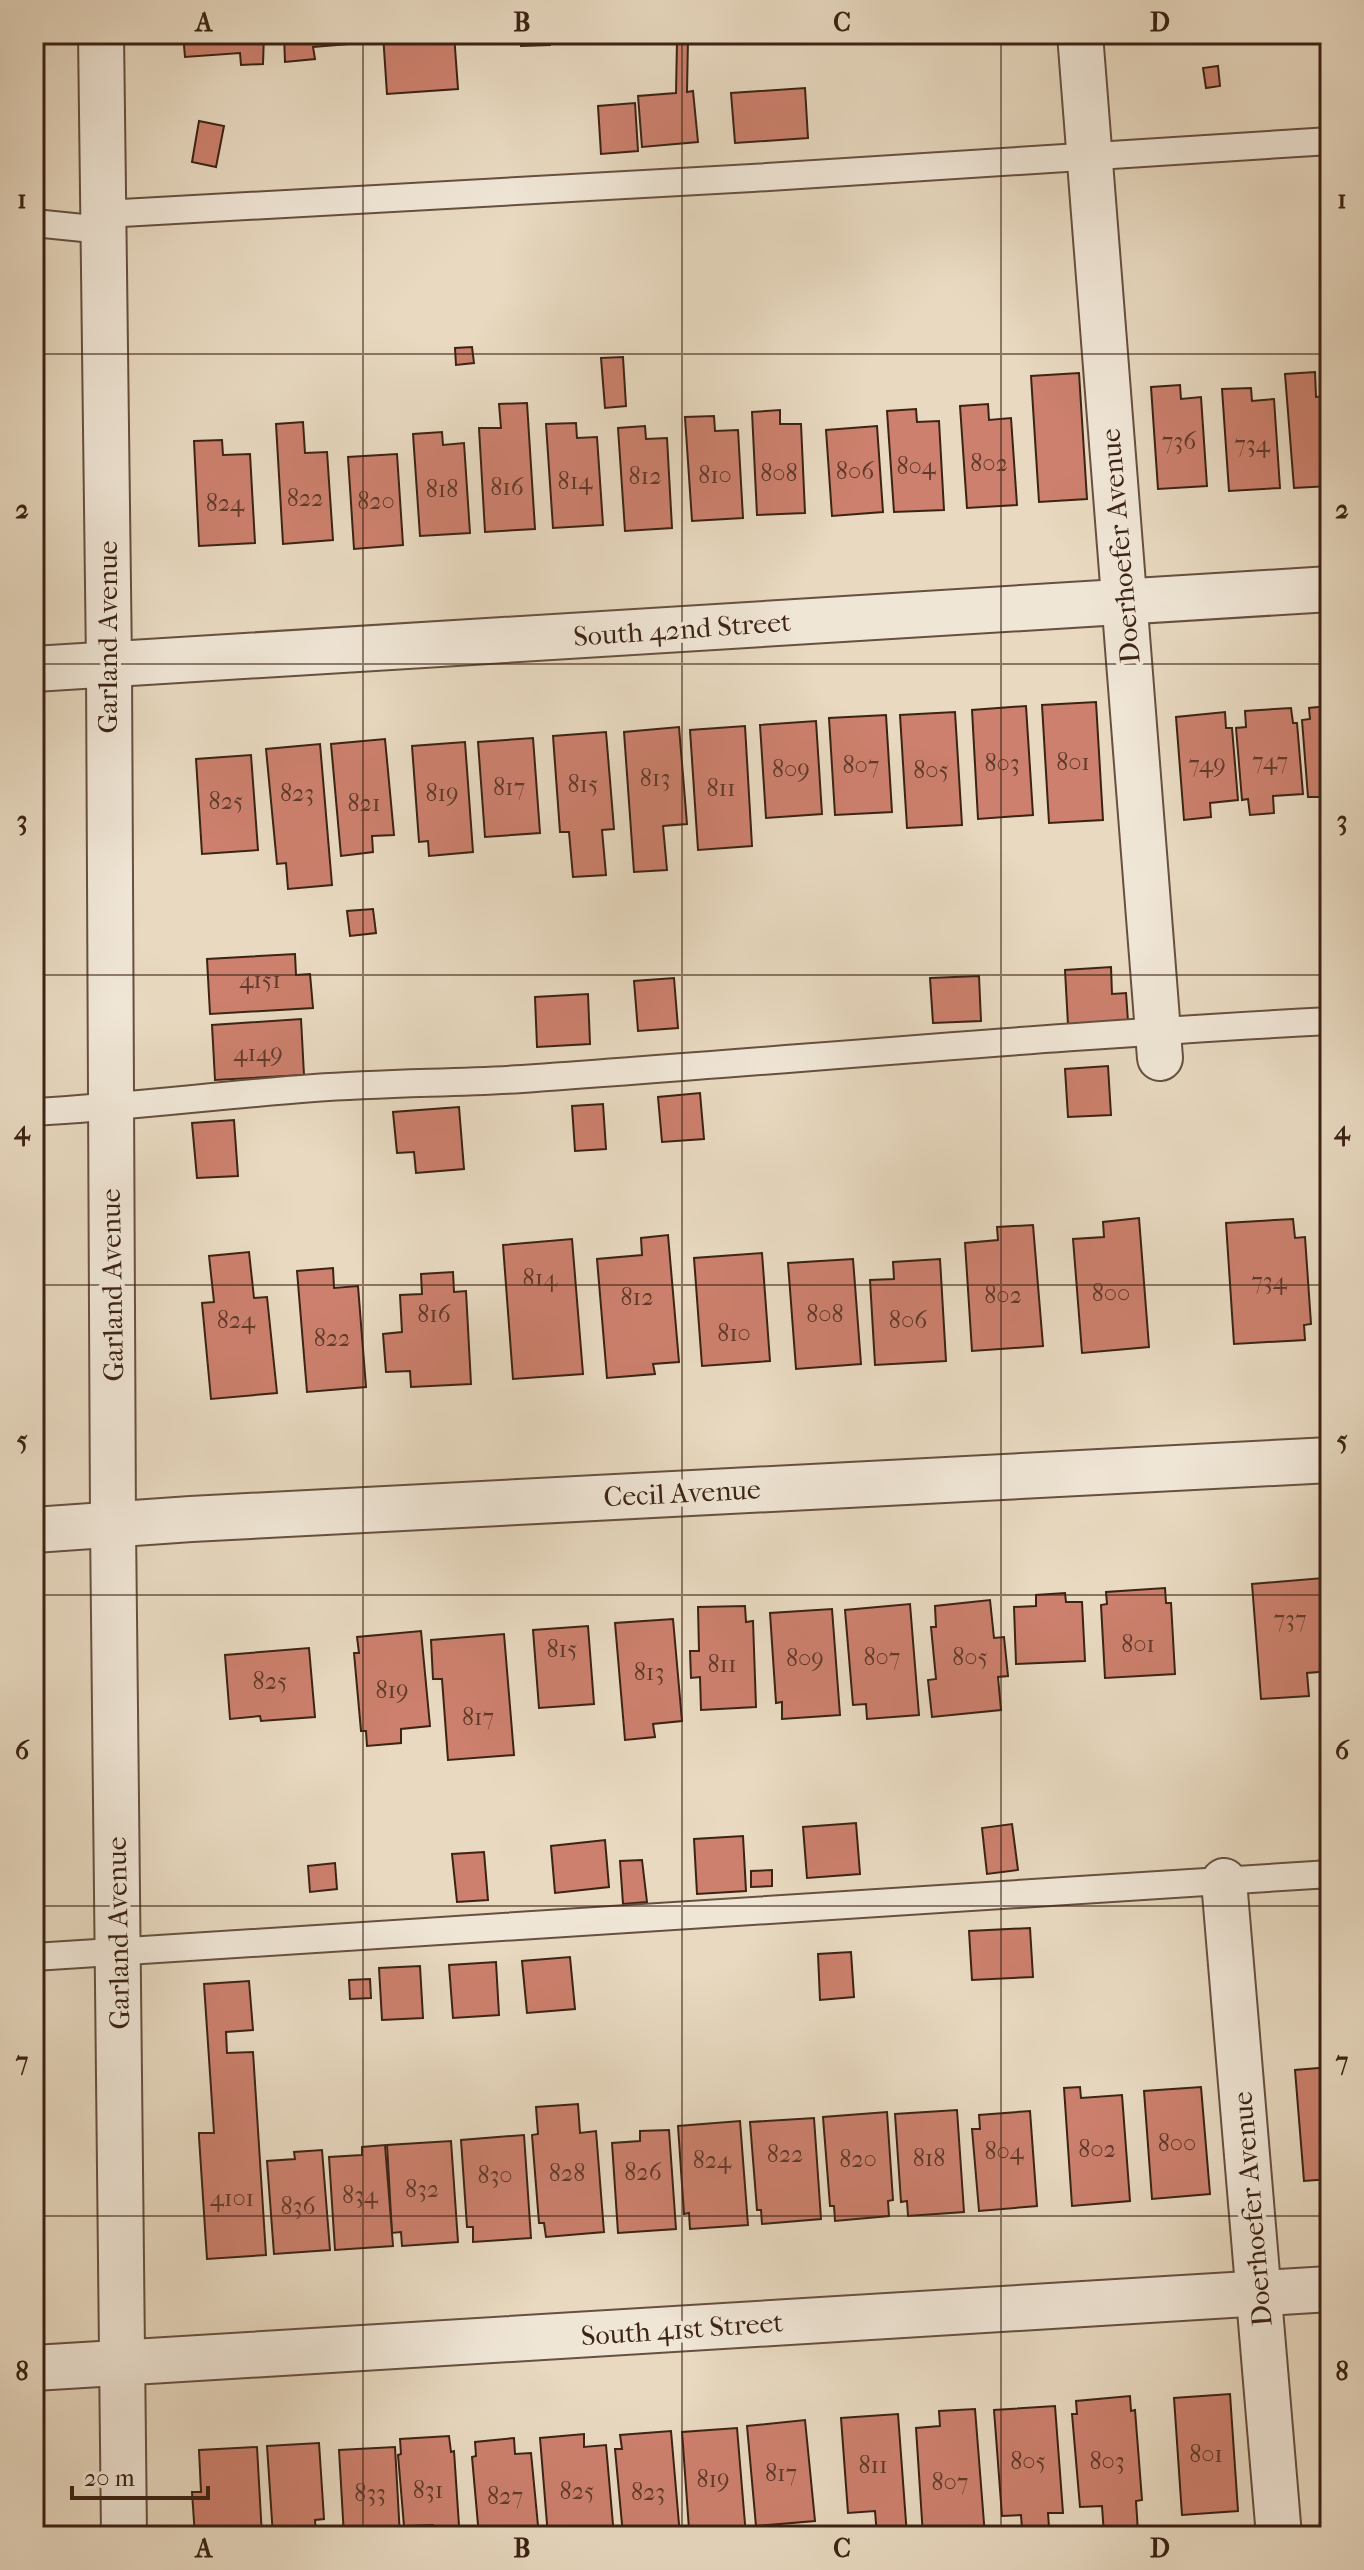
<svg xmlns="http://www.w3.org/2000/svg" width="1364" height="2570" viewBox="0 0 1364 2570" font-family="'IM FELL French Canon',serif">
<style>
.building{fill:#cc806d;stroke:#3c2314;stroke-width:2}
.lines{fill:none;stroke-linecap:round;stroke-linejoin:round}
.lane-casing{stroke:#67503f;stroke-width:30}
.street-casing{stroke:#67503f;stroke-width:48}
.lane{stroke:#f0e6d6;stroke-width:26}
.street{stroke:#f0e6d6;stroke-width:44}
.grid{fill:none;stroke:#3c2314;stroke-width:2;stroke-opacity:0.55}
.labels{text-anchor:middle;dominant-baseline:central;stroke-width:8;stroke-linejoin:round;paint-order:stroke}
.number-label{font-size:24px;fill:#603a2a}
.street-label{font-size:28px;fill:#3c2314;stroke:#f0e6d6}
.neatline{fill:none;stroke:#3c2314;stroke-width:3}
.grid-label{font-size:26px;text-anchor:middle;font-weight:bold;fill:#3c2314}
</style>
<rect width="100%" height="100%" fill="#e8d9c0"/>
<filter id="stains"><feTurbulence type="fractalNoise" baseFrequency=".0025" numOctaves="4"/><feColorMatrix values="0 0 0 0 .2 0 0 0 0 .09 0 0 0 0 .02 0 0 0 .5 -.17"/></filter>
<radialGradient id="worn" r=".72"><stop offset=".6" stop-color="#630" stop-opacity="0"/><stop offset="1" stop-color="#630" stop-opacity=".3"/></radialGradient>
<g class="building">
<polygon points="183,34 264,34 263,64 241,65 240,53 185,57"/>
<polygon points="284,34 359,34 360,43 313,47 315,59 285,62"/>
<polygon points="383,34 454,34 458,89 387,94"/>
<polygon points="521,34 549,34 550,45 521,46"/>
<polygon points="644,34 698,34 699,38 688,39 687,92 693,91 698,142 642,147 638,96 676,93 677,41 645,43"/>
<polygon points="1218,66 1220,86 1206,88 1203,68"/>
<polygon points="805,88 808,138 735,143 731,93"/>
<polygon points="635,103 638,151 601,154 598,106"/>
<polygon points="199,121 224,126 216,167 192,162"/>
<polygon points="472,347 474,363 456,365 455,348"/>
<polygon points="623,357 626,406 605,408 601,358"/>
<polygon points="1315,372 1316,397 1330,396 1330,486 1294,488 1285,374"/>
<polygon points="1079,373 1087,499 1039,502 1031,376"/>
<polygon points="1180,385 1181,399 1201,397 1207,486 1158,489 1151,387"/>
<polygon points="1251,388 1252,401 1274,399 1280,488 1229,491 1222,389"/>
<polygon points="527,403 535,529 485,532 479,428 501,428 499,404"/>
<polygon points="988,404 989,420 1011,418 1017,505 967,508 960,406"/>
<polygon points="916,409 917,422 939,421 944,510 894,512 887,411"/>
<polygon points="780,410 780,424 801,424 805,513 757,515 752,412"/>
<polygon points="714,416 715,431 738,430 743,518 692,521 685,417"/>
<polygon points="303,422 305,453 327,452 333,540 283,544 276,424"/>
<polygon points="576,423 577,438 597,437 603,525 553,528 546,424"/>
<polygon points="645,426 646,439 667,438 672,528 625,531 618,428"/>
<polygon points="877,426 883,512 832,516 826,430"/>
<polygon points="442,432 443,445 464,443 470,533 420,536 413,434"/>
<polygon points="222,440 223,455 250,454 255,543 199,546 194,441"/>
<polygon points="397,454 403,545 354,549 348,457"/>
<polygon points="1096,702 1103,820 1049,823 1042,705"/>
<polygon points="1026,706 1033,815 978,819 972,710"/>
<polygon points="1328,706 1330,706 1330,825 1323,826 1320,797 1308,797 1302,720 1310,719 1309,708"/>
<polygon points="1291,708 1293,723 1297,723 1303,794 1273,796 1274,813 1250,815 1248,799 1242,800 1236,728 1246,727 1245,711"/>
<polygon points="955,712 962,825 907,828 900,715"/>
<polygon points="1225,712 1226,728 1232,728 1238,800 1210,803 1211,817 1184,820 1176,717"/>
<polygon points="886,715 892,812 835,815 829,718"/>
<polygon points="816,721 822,814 766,818 760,725"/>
<polygon points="745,726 752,846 698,850 690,730"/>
<polygon points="679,727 687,824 663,826 667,870 634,872 624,732"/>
<polygon points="606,732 614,829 602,830 606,875 573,877 569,832 560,832 553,736"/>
<polygon points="533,738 540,833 485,837 478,742"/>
<polygon points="385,739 394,835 372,836 373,852 341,856 331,744"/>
<polygon points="465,742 473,852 429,856 428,841 419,842 412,746"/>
<polygon points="320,744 332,885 288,889 286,863 277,864 266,749"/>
<polygon points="251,755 258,850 202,854 196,759"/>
<polygon points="373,909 376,933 350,936 347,911"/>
<polygon points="295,954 296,975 310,974 313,1008 210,1014 207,959"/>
<polygon points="1111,967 1112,994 1126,993 1128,1021 1068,1025 1065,970"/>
<polygon points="979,976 981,1021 933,1023 930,978"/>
<polygon points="674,978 678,1028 638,1031 634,981"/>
<polygon points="588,994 590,1044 537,1047 535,997"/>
<polygon points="301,1019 304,1075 215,1080 212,1025"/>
<polygon points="1108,1066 1111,1115 1068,1117 1065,1069"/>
<polygon points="700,1093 704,1139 662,1142 658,1097"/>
<polygon points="603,1104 606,1149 575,1151 572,1106"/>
<polygon points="459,1107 464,1169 416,1173 414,1152 397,1153 393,1112"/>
<polygon points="234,1120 238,1176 197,1178 192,1123"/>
<polygon points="1139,1218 1149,1347 1082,1353 1073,1239 1104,1237 1103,1222"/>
<polygon points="1293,1219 1295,1238 1305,1237 1311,1324 1304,1325 1305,1340 1234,1344 1226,1223"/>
<polygon points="1033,1225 1043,1346 972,1351 965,1243 998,1240 997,1227"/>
<polygon points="668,1235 679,1362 653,1364 655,1374 607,1378 597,1259 642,1255 641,1238"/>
<polygon points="572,1239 583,1374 513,1379 503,1245"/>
<polygon points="1330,1240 1330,1338 1329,1338 1322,1241"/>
<polygon points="249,1252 254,1298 267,1297 277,1393 211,1399 202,1303 214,1302 209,1256"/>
<polygon points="762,1253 770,1361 702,1366 694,1258"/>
<polygon points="853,1259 861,1364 796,1369 788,1263"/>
<polygon points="940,1259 946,1361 875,1365 870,1280 894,1279 893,1262"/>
<polygon points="333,1268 334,1288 358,1286 366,1387 307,1392 297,1271"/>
<polygon points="453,1272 454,1292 466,1291 471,1384 411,1387 410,1371 386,1372 383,1334 402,1332 400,1295 422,1294 421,1274"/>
<polygon points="1323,1578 1330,1671 1307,1673 1309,1696 1261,1699 1252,1584"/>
<polygon points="1165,1588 1166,1603 1171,1603 1175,1674 1105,1678 1101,1605 1107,1604 1106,1592"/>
<polygon points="1065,1593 1066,1602 1082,1602 1085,1661 1016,1664 1014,1607 1036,1606 1036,1595"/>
<polygon points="990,1600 994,1638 1004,1637 1008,1676 998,1677 1001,1710 932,1717 928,1680 936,1679 931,1627 936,1627 935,1606"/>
<polygon points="910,1604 919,1715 867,1719 866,1704 853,1705 845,1610"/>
<polygon points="745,1606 746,1622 753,1621 756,1707 701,1710 700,1677 691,1678 690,1651 699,1651 698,1607"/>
<polygon points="832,1609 840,1715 782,1719 782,1702 776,1703 770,1613"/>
<polygon points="673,1619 682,1721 653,1724 655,1737 625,1740 615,1623"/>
<polygon points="588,1626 594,1704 539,1708 533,1630"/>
<polygon points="421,1631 430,1726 401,1729 401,1743 367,1746 366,1731 361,1731 354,1653 359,1653 357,1637"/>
<polygon points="504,1634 514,1755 448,1760 442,1679 433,1679 431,1640"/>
<polygon points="309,1648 315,1717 261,1721 260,1716 230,1719 225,1655"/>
<polygon points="856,1823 860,1874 807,1878 803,1827"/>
<polygon points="1012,1824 1018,1870 987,1874 982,1828"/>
<polygon points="743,1836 746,1891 697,1894 694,1839"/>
<polygon points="605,1840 609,1887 555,1893 551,1846"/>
<polygon points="484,1852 488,1900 457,1902 452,1854"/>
<polygon points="642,1860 647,1902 623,1904 620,1861"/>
<polygon points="335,1863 337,1889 310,1892 308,1866"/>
<polygon points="772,1870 772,1886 751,1887 751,1871"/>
<polygon points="1030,1928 1033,1977 972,1980 969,1931"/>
<polygon points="851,1952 854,1997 820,2000 818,1954"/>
<polygon points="570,1957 575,2009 527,2013 522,1961"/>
<polygon points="496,1962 499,2015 453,2018 449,1965"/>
<polygon points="420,1966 423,2018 382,2020 379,1968"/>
<polygon points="370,1979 371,1998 350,1999 349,1980"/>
<polygon points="249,1981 253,2030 226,2032 227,2053 253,2052 266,2255 207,2259 199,2137 199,2133 214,2133 204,1984"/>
<polygon points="1330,2067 1330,2179 1304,2181 1295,2070"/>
<polygon points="1080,2087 1081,2098 1122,2095 1130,2201 1072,2206 1064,2088"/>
<polygon points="1201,2087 1210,2194 1152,2199 1144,2091"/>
<polygon points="578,2104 580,2133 596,2131 604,2232 546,2237 544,2223 539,2223 532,2135 538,2134 536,2107"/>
<polygon points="957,2110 964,2212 908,2216 907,2201 901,2202 895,2114"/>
<polygon points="1030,2111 1037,2206 979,2211 972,2129 980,2129 979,2115"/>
<polygon points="887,2112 893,2200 888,2201 889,2216 835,2221 834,2206 830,2206 823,2117"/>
<polygon points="814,2118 821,2219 762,2224 761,2210 757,2210 750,2122"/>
<polygon points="740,2121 748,2225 690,2229 689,2213 684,2214 678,2126"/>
<polygon points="669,2130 676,2229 618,2233 612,2143 640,2141 640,2131"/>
<polygon points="524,2135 531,2238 473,2242 473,2227 467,2227 461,2140"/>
<polygon points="451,2141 458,2242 402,2246 401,2232 392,2233 387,2145"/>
<polygon points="385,2145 393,2246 335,2250 329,2157 362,2155 362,2147"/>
<polygon points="322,2150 330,2250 274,2254 267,2161 295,2159 294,2152"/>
<polygon points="1230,2394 1238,2511 1182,2515 1174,2398"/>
<polygon points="1130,2396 1131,2411 1135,2410 1142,2500 1136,2501 1138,2532 1104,2534 1102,2506 1080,2507 1072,2414 1077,2414 1076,2401"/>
<polygon points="1330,2404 1330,2489 1329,2489 1321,2405"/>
<polygon points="1055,2406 1063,2513 1048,2513 1049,2527 1022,2529 1021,2515 1002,2516 994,2410"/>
<polygon points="975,2409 985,2536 923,2536 916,2428 940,2426 939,2411"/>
<polygon points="898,2414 907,2536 877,2536 875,2511 848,2513 841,2418"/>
<polygon points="805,2420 815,2521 756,2526 747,2426"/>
<polygon points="737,2428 746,2536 716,2536 716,2527 689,2529 682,2432"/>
<polygon points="671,2431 680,2536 623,2535 615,2449 622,2449 620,2435"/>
<polygon points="584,2434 584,2447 606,2445 614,2536 548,2536 540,2438"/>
<polygon points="449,2436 451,2452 454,2451 459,2526 455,2526 456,2535 434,2536 433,2525 404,2526 398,2455 401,2454 400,2439"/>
<polygon points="514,2438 515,2454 531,2453 539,2536 479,2536 472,2457 476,2456 475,2442"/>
<polygon points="319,2443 324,2519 315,2520 316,2536 273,2536 267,2446"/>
<polygon points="257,2447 262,2536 195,2536 192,2492 201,2492 199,2450"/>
<polygon points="395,2447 400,2536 344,2536 339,2450"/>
</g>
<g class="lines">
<g class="lane-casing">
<g id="lane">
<polyline points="104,214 752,178 1330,141"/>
<polyline points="34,223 103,230"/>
<path d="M34,1112c93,-5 186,-17 280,-24 69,-5 139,-5 208,-9 270,-19 538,-44 808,-58"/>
<polyline points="34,1957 1330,1874"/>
</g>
</g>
<g class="street-casing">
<g id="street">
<polyline points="101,34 109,664 113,1525 124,2536"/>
<polyline points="1080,34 1160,1058"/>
<polyline points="34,669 1330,589"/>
<polyline points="34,1530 191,1519 1330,1460"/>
<polyline points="1224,1881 1279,2536"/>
<polyline points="34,2368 1330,2289"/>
</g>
</g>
<use href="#lane" class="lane"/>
<use href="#street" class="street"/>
</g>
<path class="grid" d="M363,34v2502M682,34v2502M1001,34v2502M34,354h1296M34,664h1296M34,975h1296M34,1285h1296M34,1595h1296M34,1906h1296M34,2216h1296"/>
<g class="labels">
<g class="number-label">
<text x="1179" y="441">736</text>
<text x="1252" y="444">734</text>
<text x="989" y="463">802</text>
<text x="916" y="466">804</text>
<text x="855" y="471">806</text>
<text x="779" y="473">808</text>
<text x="715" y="475">810</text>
<text x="645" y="476">812</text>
<text x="575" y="481">814</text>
<text x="507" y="487">816</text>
<text x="442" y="489">818</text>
<text x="305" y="498">822</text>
<text x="376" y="501">820</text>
<text x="225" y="503">824</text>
<text x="1270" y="761">747</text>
<text x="1073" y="762">801</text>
<text x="1002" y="763">803</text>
<text x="1207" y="764">749</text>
<text x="861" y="765">807</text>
<text x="791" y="769">809</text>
<text x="931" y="770">805</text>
<text x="655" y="778">813</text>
<text x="583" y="784">815</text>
<text x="509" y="787">817</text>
<text x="721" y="788">811</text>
<text x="297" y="793">823</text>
<text x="442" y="793">819</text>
<text x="226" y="801">825</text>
<text x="364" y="803">821</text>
<text x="260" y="980">4151</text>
<text x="258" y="1053">4149</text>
<text x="540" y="1278">814</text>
<text x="1269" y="1281">734</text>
<text x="1111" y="1293">800</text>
<text x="1003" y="1295">802</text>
<text x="637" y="1297">812</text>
<text x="434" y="1314">816</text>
<text x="825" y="1314">808</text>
<text x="236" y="1320">824</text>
<text x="908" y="1320">806</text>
<text x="734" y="1333">810</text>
<text x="332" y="1338">822</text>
<text x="1290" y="1619">737</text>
<text x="1138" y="1644">801</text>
<text x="562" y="1649">815</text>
<text x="882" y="1657">807</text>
<text x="970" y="1657">805</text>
<text x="805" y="1658">809</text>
<text x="722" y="1664">811</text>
<text x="649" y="1672">813</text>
<text x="270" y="1681">825</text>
<text x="392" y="1690">819</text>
<text x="478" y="1717">817</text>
<text x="1177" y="2143">800</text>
<text x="1097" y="2149">802</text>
<text x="1004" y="2151">804</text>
<text x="785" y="2154">822</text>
<text x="929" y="2158">818</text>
<text x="858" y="2159">820</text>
<text x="712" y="2160">824</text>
<text x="643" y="2172">826</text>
<text x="567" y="2173">828</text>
<text x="495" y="2175">830</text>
<text x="422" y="2189">832</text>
<text x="360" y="2195">834</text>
<text x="232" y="2198">4101</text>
<text x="298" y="2206">836</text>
<text x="1206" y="2454">801</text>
<text x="1028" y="2461">805</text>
<text x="1107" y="2461">803</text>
<text x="873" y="2465">811</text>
<text x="781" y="2473">817</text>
<text x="713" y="2479">819</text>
<text x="950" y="2482">807</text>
<text x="428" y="2490">831</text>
<text x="577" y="2491">825</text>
<text x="648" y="2492">823</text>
<text x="370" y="2493">833</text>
<text x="505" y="2496">827</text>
</g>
<g class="street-label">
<text transform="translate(1120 546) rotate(-95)">Doerhoefer Avenue</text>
<text transform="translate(682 629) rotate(-4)">South 42nd Street</text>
<text transform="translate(107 637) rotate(-90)">Garland Avenue</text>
<text transform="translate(112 1285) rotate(-91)">Garland Avenue</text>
<text transform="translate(682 1493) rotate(-3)">Cecil Avenue</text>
<text transform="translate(118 1933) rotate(-91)">Garland Avenue</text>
<text transform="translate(1252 2209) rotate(-95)">Doerhoefer Avenue</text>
<text transform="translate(682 2329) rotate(-4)">South 41st Street</text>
</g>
</g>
<rect width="1364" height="2570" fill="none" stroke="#e8d9c0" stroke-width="88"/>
<path d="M72 2486v12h136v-12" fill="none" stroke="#3c2314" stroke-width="4"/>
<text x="84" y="2486" font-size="24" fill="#3c2314" stroke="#f0e6d6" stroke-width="6" paint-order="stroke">20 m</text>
<rect x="44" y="44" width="1276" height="2482" class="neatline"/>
<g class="grid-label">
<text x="204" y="31">A</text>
<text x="522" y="31">B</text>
<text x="842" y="31">C</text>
<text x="1160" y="31">D</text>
<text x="22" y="208">1</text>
<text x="1342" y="208">1</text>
<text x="22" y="518">2</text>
<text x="1342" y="518">2</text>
<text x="22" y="829">3</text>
<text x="1342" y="829">3</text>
<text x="22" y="1139">4</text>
<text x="1342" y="1139">4</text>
<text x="22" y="1449">5</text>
<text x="1342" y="1449">5</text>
<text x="22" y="1759">6</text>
<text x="1342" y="1759">6</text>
<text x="22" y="2070">7</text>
<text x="1342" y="2070">7</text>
<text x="22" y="2380">8</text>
<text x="1342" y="2380">8</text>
<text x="204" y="2557">A</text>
<text x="522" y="2557">B</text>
<text x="842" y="2557">C</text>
<text x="1160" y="2557">D</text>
</g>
<rect width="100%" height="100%" filter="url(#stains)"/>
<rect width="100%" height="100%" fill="url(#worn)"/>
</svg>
